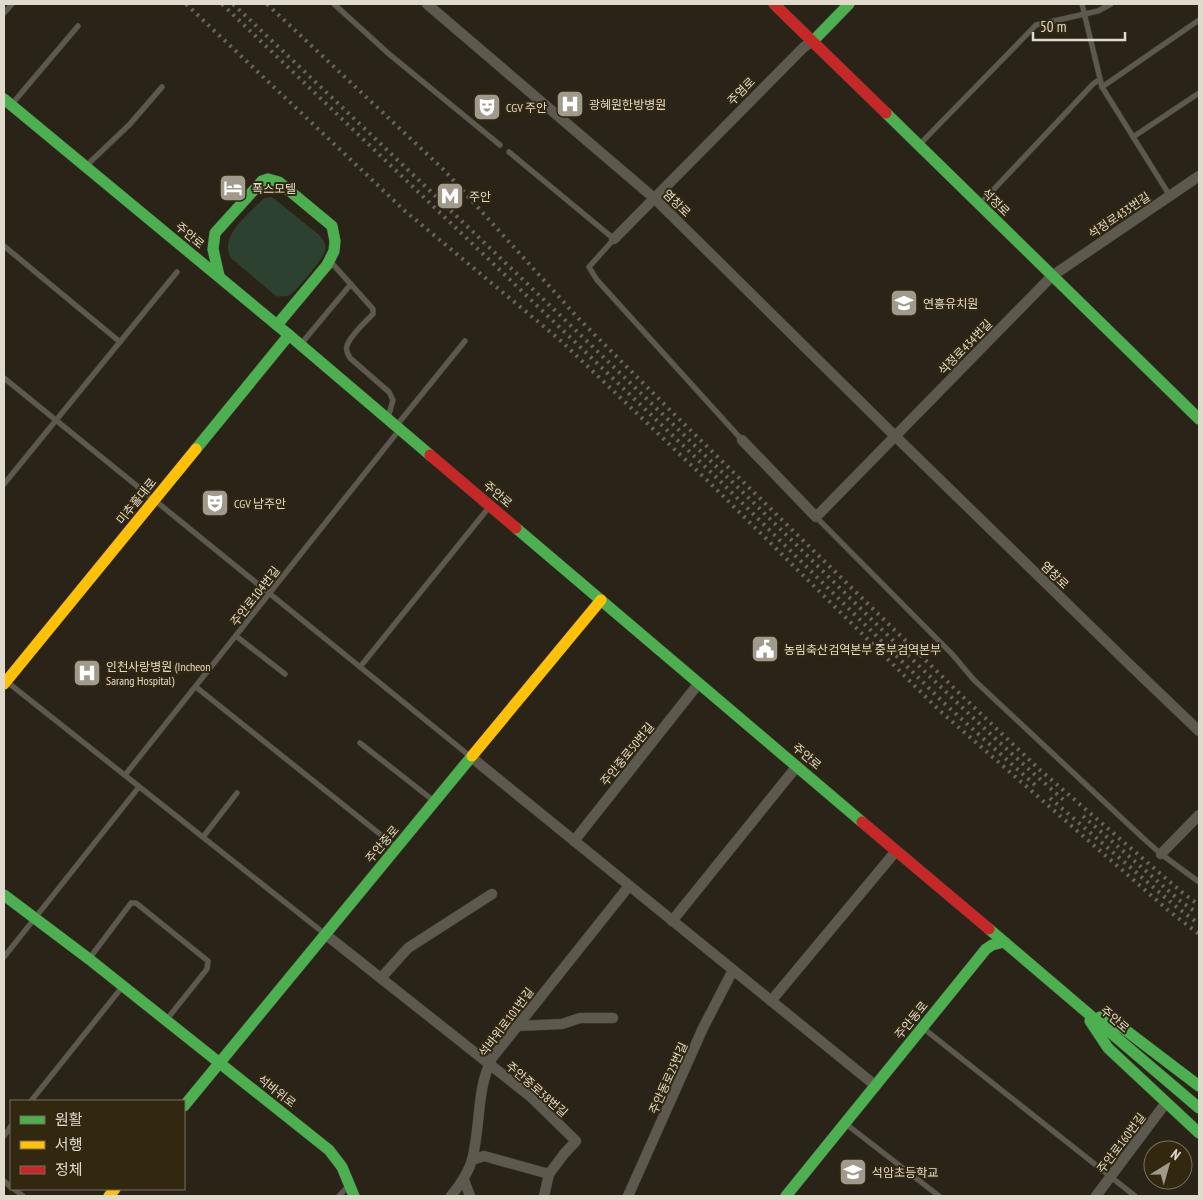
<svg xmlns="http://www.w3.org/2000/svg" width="1203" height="1200" viewBox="0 0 1203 1200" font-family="'PT Sans Narrow','Noto Sans KR',sans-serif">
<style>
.green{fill:#2d4131}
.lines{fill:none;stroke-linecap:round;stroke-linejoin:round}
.lane-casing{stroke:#443f35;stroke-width:6}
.street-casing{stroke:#443f35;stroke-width:11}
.fast-casing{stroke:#443f35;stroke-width:12}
.slow-casing{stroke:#443f35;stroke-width:12}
.jam-casing{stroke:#443f35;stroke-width:12}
.lane{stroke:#5d594f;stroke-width:5}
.street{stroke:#5d594f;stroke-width:10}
.fast{stroke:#4caf50;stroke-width:11}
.slow{stroke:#ffc107;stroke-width:11}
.jam{stroke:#c62828;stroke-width:11}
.rail{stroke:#67635b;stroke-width:4;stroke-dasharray:2.5 5;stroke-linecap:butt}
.labels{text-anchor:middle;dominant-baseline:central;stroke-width:4;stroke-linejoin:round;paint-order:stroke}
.street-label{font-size:12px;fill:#e0dacc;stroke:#322810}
.poi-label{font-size:12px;fill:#e0dacc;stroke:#322810;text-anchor:start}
</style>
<rect width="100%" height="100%" fill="#2a2418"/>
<path class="green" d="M272,197l46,37c5,5 9,11 7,17 -1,7 -28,39 -34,43 -4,3 -11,3 -15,2l-45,-38c-13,-22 19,-45 33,-60z"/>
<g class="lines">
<g class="lane-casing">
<g id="lane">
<polyline points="334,4 389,54 500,145"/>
<polyline points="1082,4 1102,87 1170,196"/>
<polyline points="4,13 12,4"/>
<polyline points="1102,87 1199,20"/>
<polyline points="12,104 78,26"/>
<polyline points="1133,137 1199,93"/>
<polyline points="920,144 1036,25 1098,11 1111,4"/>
<polyline points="509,152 614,239 589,267 597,280 742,440"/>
<polyline points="86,166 130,124 162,87"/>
<polyline points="980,204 1093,84 1099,80"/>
<polyline points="4,246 120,342"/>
<path d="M330,261l43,48v5c-7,7 -24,23 -26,32 -2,4 1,8 3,12l39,34 4,8 -5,18"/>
<polyline points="301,344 351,284"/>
<polyline points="4,378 471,757"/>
<polyline points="397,425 465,341"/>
<polyline points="4,484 177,272"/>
<polyline points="816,517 952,654 974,680 1143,838 1161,854 1199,882"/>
<polyline points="236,636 285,674"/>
<polyline points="360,667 490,506"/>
<polyline points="6,681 325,934"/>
<polyline points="196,687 396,847"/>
<polyline points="360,743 434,801"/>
<polyline points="125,775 400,429"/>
<polyline points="203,837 237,793"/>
<polyline points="4,957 139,787"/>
<polyline points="89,959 131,903 136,903 208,961 207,969 167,1019"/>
<polyline points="923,1028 1135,1196"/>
<polyline points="31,1101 123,986"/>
<polyline points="846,1124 939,1196"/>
<polyline points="4,1136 11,1126"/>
<polyline points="4,1181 11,1187"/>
<polyline points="14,1189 23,1196"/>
<polyline points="339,1196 349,1185"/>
</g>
</g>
<g class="street-casing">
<g id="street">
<polyline points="427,4 654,198 895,436 1129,664 1199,731"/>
<polyline points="614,239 804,47 813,41"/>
<polyline points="742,440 816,517 1052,276 1199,176"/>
<polyline points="471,757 876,1086"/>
<polyline points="574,841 699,683"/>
<polyline points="1161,854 1199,815"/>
<polyline points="672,921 797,766"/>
<polyline points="325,934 531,1097 576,1141 564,1154 549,1174 544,1196"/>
<polyline points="381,978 408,948 492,894"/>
<polyline points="771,1001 896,851"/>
<polyline points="517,1026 562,1024 580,1018 613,1018"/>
<polyline points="472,1160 484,1156 549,1174"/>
<polyline points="464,1180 470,1196"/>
<path d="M451,1196c9,-11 17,-22 21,-36 9,-34 4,-70 20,-102l137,-172"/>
<polyline points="628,1196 703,1028 733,970"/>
<polyline points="1096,1196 1165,1104"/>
</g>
</g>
<g class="fast-casing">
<g id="fast">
<polyline points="813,41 849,4"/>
<polyline points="4,99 289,335 430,455"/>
<polyline points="886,113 1199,419"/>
<polyline points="219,276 213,249 215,233 262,181 268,179 279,182 332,226 335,241 334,251 327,265 277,325"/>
<polyline points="196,449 289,335"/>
<polyline points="516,528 862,822"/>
<polyline points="4,895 89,959 329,1150 342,1167 354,1196"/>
<polyline points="989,929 1199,1108"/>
<polyline points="1100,1017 1124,1029 1199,1086"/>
<polyline points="1090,1021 1108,1048 1199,1133"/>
<polyline points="184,1106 472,756"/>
<polyline points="786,1196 986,949 992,945 1004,942"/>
</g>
</g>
<g class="slow-casing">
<g id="slow">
<polyline points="4,684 196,449"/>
<polyline points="472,756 601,600"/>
<polyline points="109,1196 115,1189"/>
</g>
</g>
<g class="jam-casing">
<g id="jam">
<polyline points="774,4 886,113"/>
<polyline points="430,455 516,528"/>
<polyline points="862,822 989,929"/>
</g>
</g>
<use href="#lane" class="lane"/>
<use href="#street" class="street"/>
<use href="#fast" class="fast"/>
<use href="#slow" class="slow"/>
<use href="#jam" class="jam"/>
<g class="rail">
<polyline points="186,4 405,211 560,340 712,485 940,711 1169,911 1199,934"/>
<polyline points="222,4 717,478 946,705 1035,785"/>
<path d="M233,4c164,155 328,311 490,469 114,110 223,225 343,329"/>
<polyline points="267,4 444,170 579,319 683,423 959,693 1040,770 1184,894 1199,905"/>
<polyline points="1050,798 1174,905 1199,924"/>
<polyline points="1083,816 1179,900 1197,913"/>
</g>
</g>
<defs>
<g id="hospital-square" transform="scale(1.4375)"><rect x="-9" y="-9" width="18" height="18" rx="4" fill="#a09a8d" stroke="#322810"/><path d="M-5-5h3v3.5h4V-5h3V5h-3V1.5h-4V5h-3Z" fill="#fff"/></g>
<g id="theatre-square" transform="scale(1.4375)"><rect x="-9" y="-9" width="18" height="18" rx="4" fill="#a09a8d" stroke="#322810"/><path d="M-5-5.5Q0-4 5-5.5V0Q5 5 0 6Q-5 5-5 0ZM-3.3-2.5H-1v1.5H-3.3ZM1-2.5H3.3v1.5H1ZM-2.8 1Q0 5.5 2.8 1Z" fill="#fff"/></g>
<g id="hotel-square" transform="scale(1.4375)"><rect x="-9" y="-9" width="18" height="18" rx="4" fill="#a09a8d" stroke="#322810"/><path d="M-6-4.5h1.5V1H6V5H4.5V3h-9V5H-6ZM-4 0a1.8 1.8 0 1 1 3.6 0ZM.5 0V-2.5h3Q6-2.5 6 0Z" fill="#fff"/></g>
<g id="metro-square" transform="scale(1.4375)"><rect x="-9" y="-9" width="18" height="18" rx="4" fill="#a09a8d" stroke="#322810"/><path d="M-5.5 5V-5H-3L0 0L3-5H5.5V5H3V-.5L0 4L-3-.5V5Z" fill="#fff"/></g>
<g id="school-square" transform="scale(1.4375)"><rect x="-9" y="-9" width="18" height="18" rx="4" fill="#a09a8d" stroke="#322810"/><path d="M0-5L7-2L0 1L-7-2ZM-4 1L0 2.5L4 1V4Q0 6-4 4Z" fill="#fff"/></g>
<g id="civic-square" transform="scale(1.4375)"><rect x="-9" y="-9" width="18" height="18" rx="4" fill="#a09a8d" stroke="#322810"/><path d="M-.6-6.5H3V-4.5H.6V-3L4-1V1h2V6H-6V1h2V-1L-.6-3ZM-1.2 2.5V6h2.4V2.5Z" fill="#fff"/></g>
</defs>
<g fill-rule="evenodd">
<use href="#hospital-square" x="570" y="104"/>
<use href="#theatre-square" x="487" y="107"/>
<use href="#hotel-square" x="233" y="188"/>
<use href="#metro-square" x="450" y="196"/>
<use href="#school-square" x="904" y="303"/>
<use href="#theatre-square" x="215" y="503"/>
<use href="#civic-square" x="765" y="649"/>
<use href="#hospital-square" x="87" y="673"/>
<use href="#school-square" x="853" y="1172"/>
</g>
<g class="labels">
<g class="street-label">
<text transform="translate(741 91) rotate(-45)">주염로</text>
<text transform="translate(996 202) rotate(44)">석정로</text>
<text transform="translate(677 203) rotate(44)">염창로</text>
<text transform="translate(1119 215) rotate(-34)">석정로433번길</text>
<text transform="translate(190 235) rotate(40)">주안로</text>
<text transform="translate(965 347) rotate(-46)">석정로434번길</text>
<text transform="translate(498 494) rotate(40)">주안로</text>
<text transform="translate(136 501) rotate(-51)">미추홀대로</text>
<text transform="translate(1055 575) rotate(44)">염창로</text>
<text transform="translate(255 596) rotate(-52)">주안로104번길</text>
<text transform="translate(627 754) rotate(-51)">주안중로50번길</text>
<text transform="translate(807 756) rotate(40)">주안로</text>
<text transform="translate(382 844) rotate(-50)">주안중로</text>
<text transform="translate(1115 1019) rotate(40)">주안로</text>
<text transform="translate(911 1020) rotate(-51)">주안동로</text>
<text transform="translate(506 1022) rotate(-53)">석바위로101번길</text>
<text transform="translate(668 1078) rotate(-66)">주안동로25번길</text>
<text transform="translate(537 1089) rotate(41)">주안중로38번길</text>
<text transform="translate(277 1091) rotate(38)">석바위로</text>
<text transform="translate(1121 1143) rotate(-53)">주안로160번길</text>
</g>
<g class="poi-label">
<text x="589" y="104">광혜원한방병원</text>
<text x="506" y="107">CGV 주안</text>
<text x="252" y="188">폭스모텔</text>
<text x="469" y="196">주안</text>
<text x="923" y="303">연흥유치원</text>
<text x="234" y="503">CGV 남주안</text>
<text x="784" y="649">농림축산검역본부 중부검역본부</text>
<text x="106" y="666">인천사랑병원 (Incheon<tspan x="106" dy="14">Sarang Hospital)</tspan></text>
<text x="872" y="1172">석암초등학교</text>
</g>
</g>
<rect width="1203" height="1200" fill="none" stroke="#e0dacc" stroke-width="10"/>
<rect x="10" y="1100" width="175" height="90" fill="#322810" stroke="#786f5b"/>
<rect x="20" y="1116" width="25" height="8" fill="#4caf50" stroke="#786f5b"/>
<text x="55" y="1125" font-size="15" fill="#e0dacc">원활</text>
<rect x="20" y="1141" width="25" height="8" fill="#ffc107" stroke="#786f5b"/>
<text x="55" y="1150" font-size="15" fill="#e0dacc">서행</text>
<rect x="20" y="1166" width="25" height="8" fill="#c62828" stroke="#786f5b"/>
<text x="55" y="1175" font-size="15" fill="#e0dacc">정체</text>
<g transform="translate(1168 1165) rotate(37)"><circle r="24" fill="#322810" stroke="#786f5b"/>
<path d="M0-4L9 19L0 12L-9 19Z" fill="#a09a8d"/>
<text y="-8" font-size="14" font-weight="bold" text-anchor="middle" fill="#e0dacc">N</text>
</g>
<path d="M1033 32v8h92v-8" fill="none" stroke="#e0dacc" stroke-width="2.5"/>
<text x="1040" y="32" font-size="15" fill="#e0dacc" stroke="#322810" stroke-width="4" paint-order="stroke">50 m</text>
</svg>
